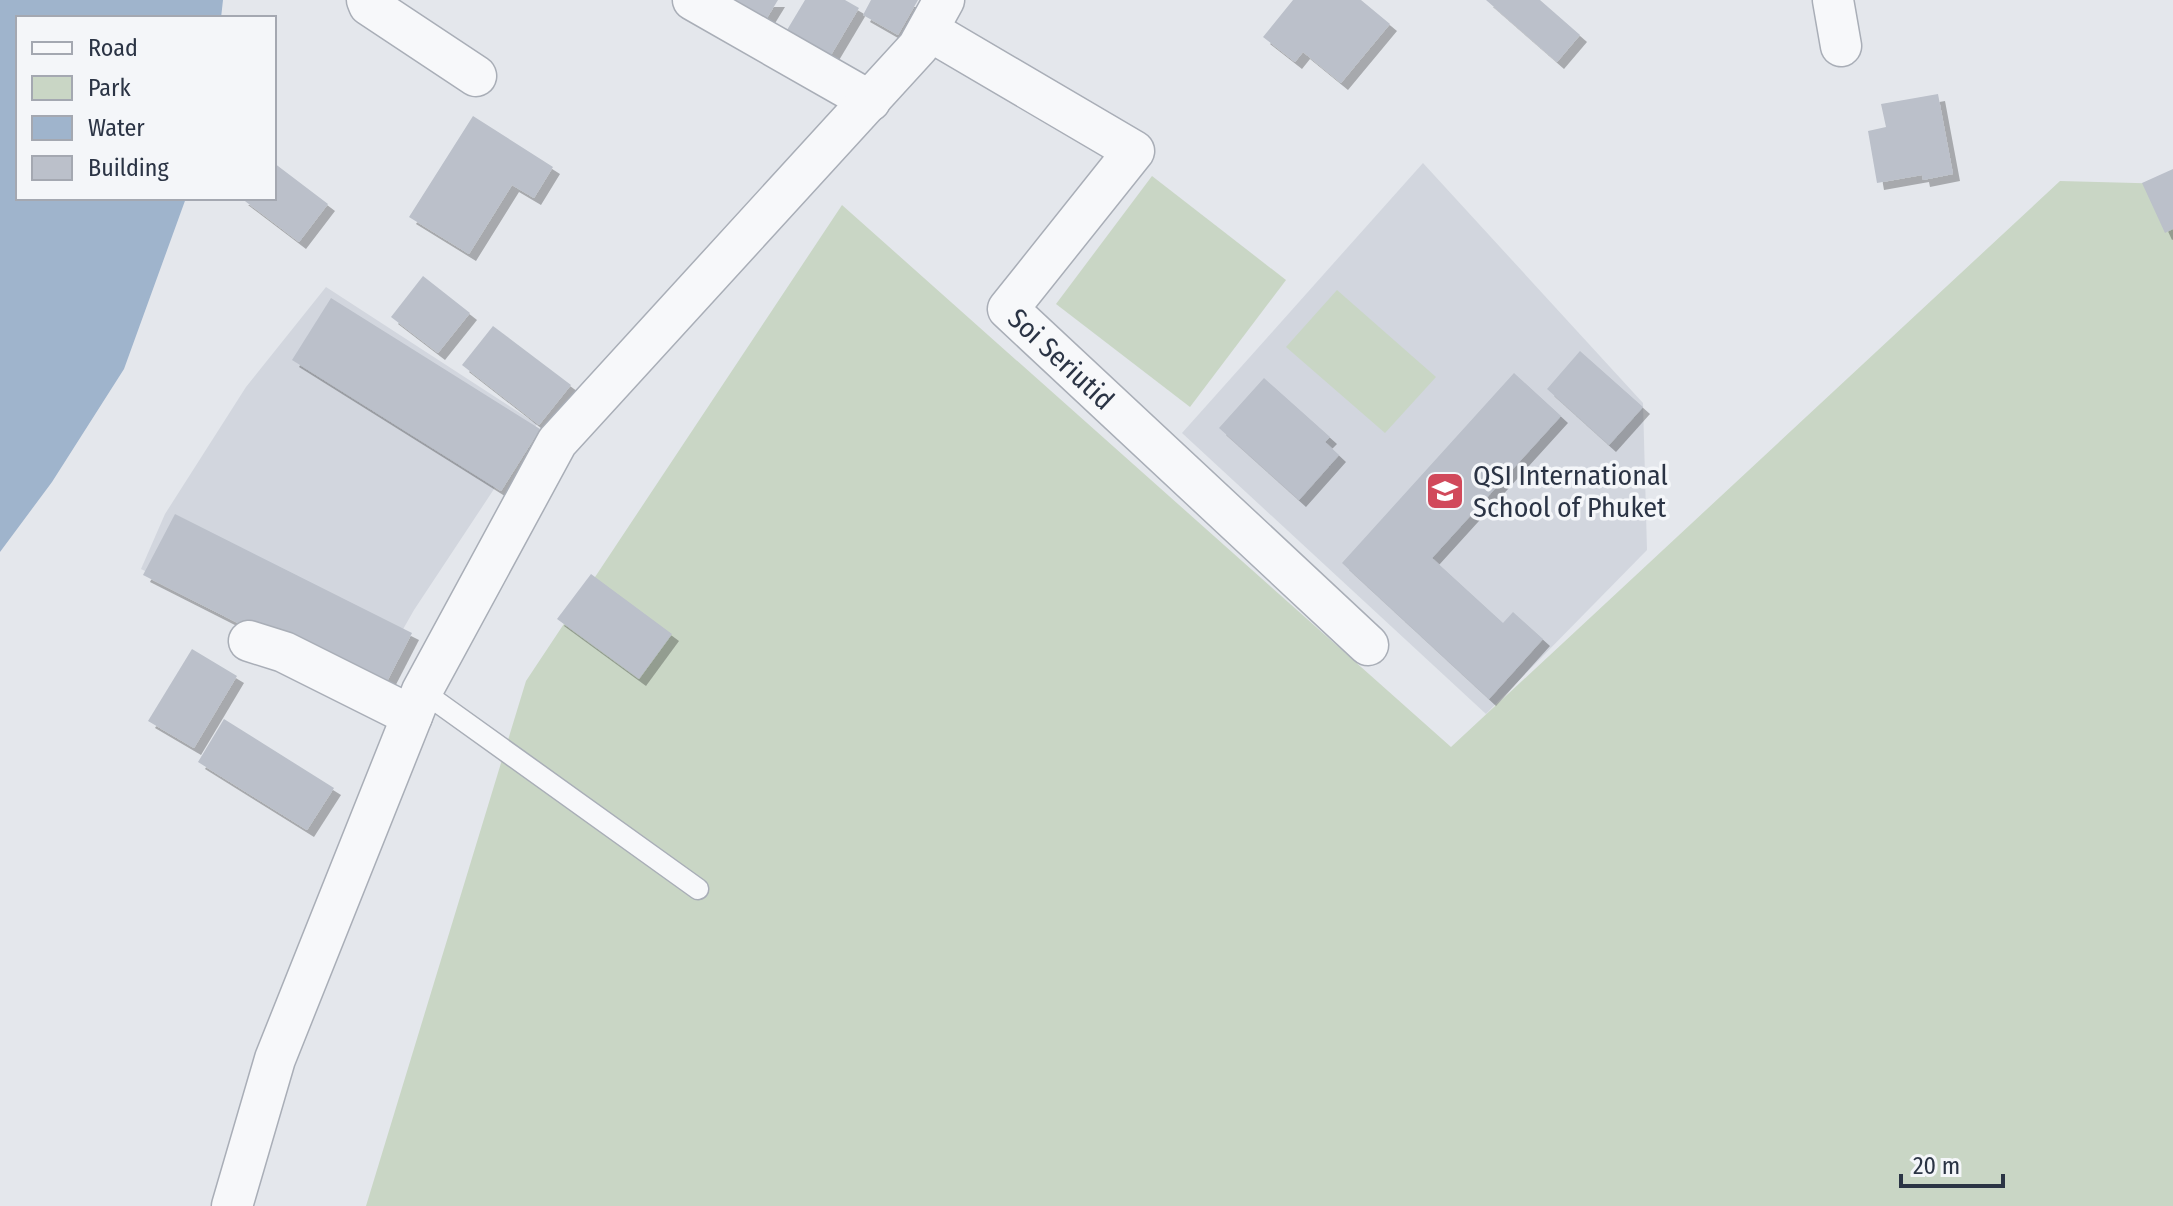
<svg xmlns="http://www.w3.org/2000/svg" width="2173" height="1206" viewBox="0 0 2173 1206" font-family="'Fira Sans Condensed',sans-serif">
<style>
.built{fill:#d2d6de}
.green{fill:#c9d6c5}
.water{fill:#9fb4cc}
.building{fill:#bbc0ca;filter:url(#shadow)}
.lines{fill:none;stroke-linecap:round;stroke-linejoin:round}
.lane-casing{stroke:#a9aeb7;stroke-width:23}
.street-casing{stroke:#a9aeb7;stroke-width:43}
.lane{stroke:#f7f8fa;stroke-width:20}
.street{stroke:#f7f8fa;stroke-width:40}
.labels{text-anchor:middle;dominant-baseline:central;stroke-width:7;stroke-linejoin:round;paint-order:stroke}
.street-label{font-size:28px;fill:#2b3445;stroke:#f4f6f9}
.poi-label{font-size:28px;fill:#2b3445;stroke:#f4f6f9;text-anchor:start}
</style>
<defs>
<filter id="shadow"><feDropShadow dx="7" dy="7" stdDeviation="0" flood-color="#0004"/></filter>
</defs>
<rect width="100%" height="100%" fill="#e4e7ec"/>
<g class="built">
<polygon points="1423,163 1643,403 1647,550 1486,714 1182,433"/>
<polygon points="326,287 537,424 414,610 373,682 141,569 165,514 246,387"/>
</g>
<g class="green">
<polygon points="1152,176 1286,280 1190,407 1056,304"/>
<polygon points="2060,181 2173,184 2173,1206 366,1206 526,681 842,205 1451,747"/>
<polygon points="1337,290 1436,377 1385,433 1286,347"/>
</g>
<polygon class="water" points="0,0 223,0 221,18 18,18 18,198 186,198 124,369 52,482 0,552"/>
<g class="building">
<polygon points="722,0 778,0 762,26"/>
<polygon points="805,0 845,0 859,8 825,65 781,40"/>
<polygon points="871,0 918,0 898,35 863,15"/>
<polygon points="1293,0 1361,0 1390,24 1341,83 1303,52 1295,62 1263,37"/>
<polygon points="1486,0 1540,0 1580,35 1557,62"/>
<polygon points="1938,94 1953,174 1923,180 1922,175 1877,183 1868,131 1886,127 1881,104"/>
<polygon points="473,116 553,167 534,198 512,185 469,254 409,217"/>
<polygon points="274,163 328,204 299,242 241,198 274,198"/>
<polygon points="2173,169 2173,229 2165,233 2142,183"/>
<polygon points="423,276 470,313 438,353 391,317"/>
<polygon points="331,298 540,429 501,491 292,360"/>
<polygon points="493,326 571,385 539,425 462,365"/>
<polygon points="1580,351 1643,407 1609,445 1547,389"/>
<polygon points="1514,373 1561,416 1432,558 1503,623 1513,612 1543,639 1489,699 1342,563"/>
<polygon points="1264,378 1330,437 1325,442 1339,455 1299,500 1219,428"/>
<polygon points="175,514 412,633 380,695 143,575"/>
<polygon points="591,574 672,634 639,679 557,619"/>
<polygon points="192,649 237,676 194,748 148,721"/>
<polygon points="224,719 334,788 307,830 198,762"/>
</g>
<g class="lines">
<g class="lane-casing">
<polyline id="lane" points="422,691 698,889"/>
</g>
<g class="street-casing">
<g id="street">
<polyline points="367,0 369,5 476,76"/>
<polyline points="693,0 870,101"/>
<polyline points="1833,0 1841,46"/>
<path id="s1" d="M928,30l206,121 -126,158 360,336"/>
<polyline points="249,641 284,652 412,716"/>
<polyline points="232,1206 275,1059 422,691 557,442 918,47 944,0"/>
</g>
</g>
<use href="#lane" class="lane"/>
<use href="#street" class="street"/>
</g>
<defs>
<g id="school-square" transform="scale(2)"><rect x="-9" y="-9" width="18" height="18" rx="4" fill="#d1495b" stroke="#f4f6f9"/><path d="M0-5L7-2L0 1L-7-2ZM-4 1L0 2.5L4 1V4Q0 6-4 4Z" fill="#fff"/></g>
</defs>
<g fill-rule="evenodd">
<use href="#school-square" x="1445" y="491"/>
</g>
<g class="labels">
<g class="street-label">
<text stroke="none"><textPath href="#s1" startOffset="514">Soi Seriutid</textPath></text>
</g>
<g class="poi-label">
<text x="1473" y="475">QSI International<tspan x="1473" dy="32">School of Phuket</tspan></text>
</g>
</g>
<rect x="16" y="16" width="260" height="184" fill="#f4f6f9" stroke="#a4a8b1" stroke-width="2"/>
<rect x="32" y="42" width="40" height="12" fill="#f7f8fa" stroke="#a4a8b1" stroke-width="2"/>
<text x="88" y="56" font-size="24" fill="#2b3445">Road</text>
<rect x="32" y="76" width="40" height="24" fill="#c9d6c5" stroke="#a4a8b1" stroke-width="2"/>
<text x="88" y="96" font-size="24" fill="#2b3445">Park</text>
<rect x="32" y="116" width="40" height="24" fill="#9fb4cc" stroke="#a4a8b1" stroke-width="2"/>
<text x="88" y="136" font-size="24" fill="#2b3445">Water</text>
<rect x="32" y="156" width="40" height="24" fill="#bbc0ca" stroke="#a4a8b1" stroke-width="2"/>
<text x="88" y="176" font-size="24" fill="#2b3445">Building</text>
<path d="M1901 1174v12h102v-12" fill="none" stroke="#2b3445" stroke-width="4"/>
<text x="1913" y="1174" font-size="24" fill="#2b3445" stroke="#f4f6f9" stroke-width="6" paint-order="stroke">20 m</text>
</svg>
